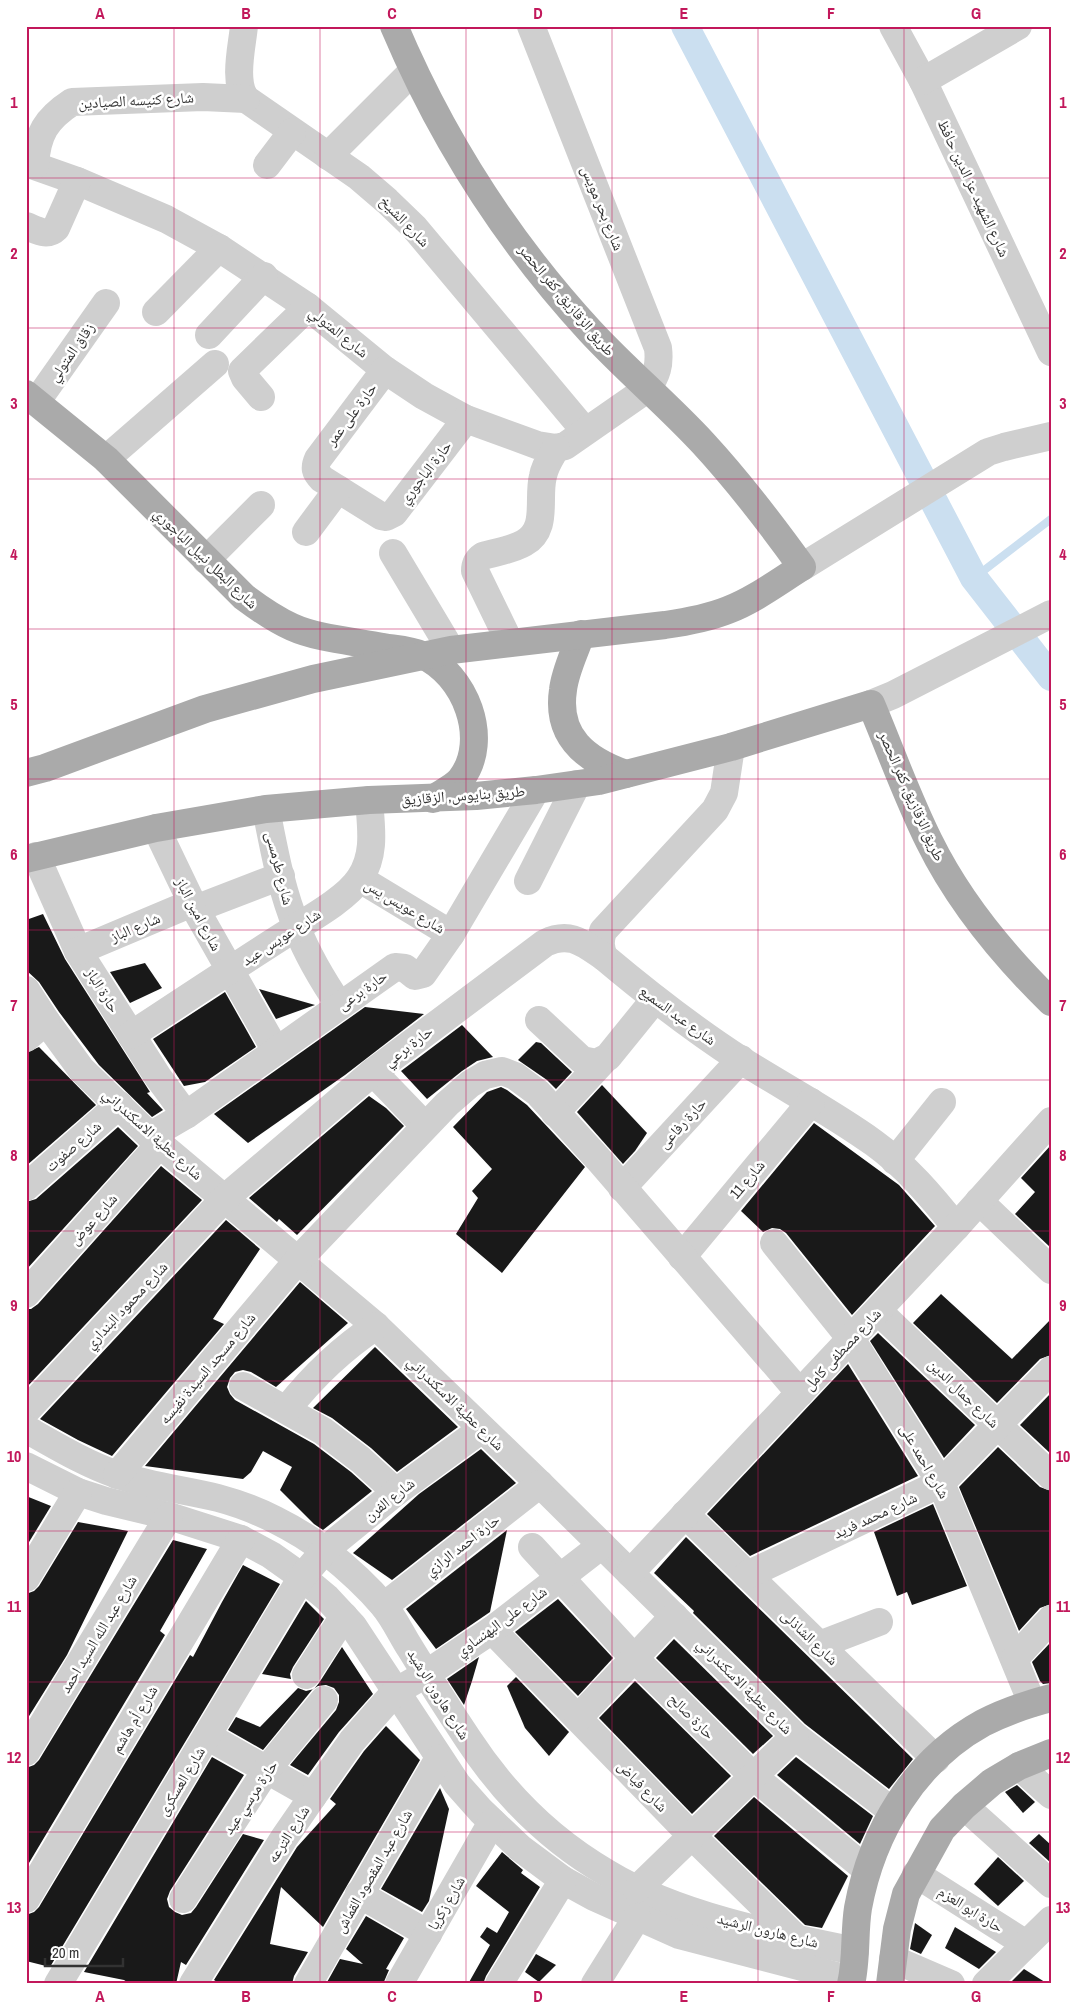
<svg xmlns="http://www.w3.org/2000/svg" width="1077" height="2010" viewBox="0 0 1077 2010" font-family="'Archivo Narrow','Noto Naskh Arabic',sans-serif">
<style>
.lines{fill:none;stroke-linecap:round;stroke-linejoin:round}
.stream{stroke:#cbdff0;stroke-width:8}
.canal{stroke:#cbdff0;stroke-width:28}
.building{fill:#191919}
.minor{stroke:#cfcfcf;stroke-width:28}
.major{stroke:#aaa;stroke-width:28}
.grid{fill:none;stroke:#c2185b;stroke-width:1;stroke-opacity:0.55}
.labels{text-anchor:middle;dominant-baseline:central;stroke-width:5;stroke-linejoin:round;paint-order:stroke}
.street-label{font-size:15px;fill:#323232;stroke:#fff}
.neatline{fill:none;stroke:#c2185b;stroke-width:2}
.grid-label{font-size:16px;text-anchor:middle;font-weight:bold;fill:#c2185b}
</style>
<rect width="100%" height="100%" fill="#fff"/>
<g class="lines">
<polyline class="stream" points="974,578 1051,519"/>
<polyline class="canal" points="685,26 974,578 1051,677"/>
</g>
<g class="building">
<polygon points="43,914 65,959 150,1092 147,1093 163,1110 152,1117 99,1065 59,1012 39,982 26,970 26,920"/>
<polygon points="145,963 162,988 130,1003 110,972"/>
<polygon points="259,989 315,1005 276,1019"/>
<polygon points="225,992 256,1047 205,1082 184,1086 153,1039"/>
<polygon points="365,1007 424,1014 345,1075 248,1143 214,1114"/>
<polygon points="462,1025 493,1057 477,1061 462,1071 427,1099 401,1071"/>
<polygon points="536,1042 541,1043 572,1072 556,1089 547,1080 518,1060"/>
<polygon points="39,1047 96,1105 26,1166 26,1053"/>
<polygon points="602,1085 647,1133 635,1151 623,1164 577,1112"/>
<polygon points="501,1087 507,1090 527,1105 585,1167 502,1273 456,1234 478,1198 472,1191 492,1169 453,1127 487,1092"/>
<polygon points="369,1096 386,1108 404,1126 297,1235 279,1219 277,1222 249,1198"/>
<polygon points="814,1123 899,1185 935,1226 852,1315 786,1233 780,1229 772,1228 763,1232 741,1211"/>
<polygon points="118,1127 138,1146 26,1270 26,1202 36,1199"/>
<polygon points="1051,1145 1051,1248 1015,1214 1035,1192 1021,1178"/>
<polygon points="161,1166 202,1200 26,1388 26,1309 31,1309 38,1304"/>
<polygon points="226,1220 260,1249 213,1319 224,1324 112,1456 78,1440 40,1419"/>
<polygon points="300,1282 348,1323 276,1387 251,1372 243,1370 235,1372 230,1378 227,1387 230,1394 235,1400 314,1444 351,1472 372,1491 323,1530 314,1524 280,1490 292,1467 263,1451 251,1472 243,1479 145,1466"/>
<polygon points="941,1294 1012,1359 1051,1319 1051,1355 1040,1359 997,1403 913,1323"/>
<polygon points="878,1333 975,1425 944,1458 870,1341"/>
<polygon points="375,1347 458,1427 397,1472 371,1448 332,1418 313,1408"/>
<polygon points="848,1364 918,1476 750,1556 707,1514"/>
<polygon points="1051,1393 1051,1454 1020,1425"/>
<polygon points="998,1447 1040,1487 1051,1491 1051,1604 1040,1608 1019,1631 959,1487"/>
<polygon points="481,1449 516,1483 392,1580 353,1553 419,1494"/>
<polygon points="26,1496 51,1506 26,1547"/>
<polygon points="933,1504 967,1586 912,1605 907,1592 897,1596 874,1532"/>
<polygon points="78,1522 128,1531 67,1655 26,1721 26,1594 34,1591 39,1586"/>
<polygon points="507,1530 490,1612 436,1649 406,1609"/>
<polygon points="686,1537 913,1759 889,1789 805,1724 693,1613 694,1611 654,1573"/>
<polygon points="173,1540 207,1549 160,1631 165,1635 26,1868 26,1768 34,1765 39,1760"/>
<polygon points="243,1565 280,1584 50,1967 26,1961 26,1915 34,1912 39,1907 190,1655 193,1657 222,1602"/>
<polygon points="558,1599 613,1658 578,1696 515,1632"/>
<polygon points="306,1601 324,1619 293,1667 290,1674 291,1679 262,1674"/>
<polygon points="674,1639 773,1736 753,1754 656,1658"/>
<polygon points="1051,1642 1051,1683 1043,1684 1040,1681 1032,1662"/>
<polygon points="342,1647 373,1694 339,1732 308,1775 290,1765 336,1710 339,1702 339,1695 334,1688 326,1685 318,1686 312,1690 263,1750 228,1730 236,1717 260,1727 298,1688 306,1691 314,1689 319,1683"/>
<polygon points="479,1657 472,1681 464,1705 447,1679"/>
<polygon points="516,1677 569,1732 549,1756 525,1728 507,1686"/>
<polygon points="635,1681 731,1776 692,1814 599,1718"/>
<polygon points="386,1726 420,1760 323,1927 281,1887 270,1944 308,1952 294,1976 292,1984 220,1984 214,1980 297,1847 336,1804 330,1799 364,1751"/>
<polygon points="212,1757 244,1775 170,1891 167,1899 169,1907 175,1912 182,1915 191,1913 196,1907 243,1834 264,1840 186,1965 181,1962 176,1984 130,1984 124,1980 84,1972"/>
<polygon points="796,1757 873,1816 860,1844 777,1775"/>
<polygon points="1017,1785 1035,1802 1023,1813 1005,1792"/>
<polygon points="440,1788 449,1809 429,1901 422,1912 381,1889"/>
<polygon points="754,1797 848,1876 822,1928 805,1925 714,1836"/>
<polygon points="1039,1834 1051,1845 1051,1863 1029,1843"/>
<polygon points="502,1852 523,1870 521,1873 540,1887 486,1976 483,1984 468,1984 490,1945 480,1937 487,1927 497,1933 509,1912 476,1886"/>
<polygon points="998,1857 1024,1881 998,1906 974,1884"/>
<polygon points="366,1916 404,1938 386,1969 389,1970 383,1984 326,1984 340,1959 363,1964 346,1949"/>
<polygon points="915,1923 932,1935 921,1954 910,1949"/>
<polygon points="955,1927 996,1952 979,1969 945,1948"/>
<polygon points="536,1954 556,1965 539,1982 525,1972"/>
<polygon points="1024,1969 1048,1984 1009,1984"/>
</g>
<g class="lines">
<g class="minor">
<path d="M244,26c-2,21 -11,56 2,73l113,78 28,24 27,26 171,204"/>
<polyline points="893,26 923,81 1051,352"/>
<polyline points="923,81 1018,26"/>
<polyline points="328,156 413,71"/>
<path d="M26,163l51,18 89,38 53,29 89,59 77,63 39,26 42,23 71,26 19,3 9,-2 82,-57c10,-14 13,-24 11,-41l-127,-322"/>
<path d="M35,165c2,-31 11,-46 37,-63l131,-5 43,2"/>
<polyline points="267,165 292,132"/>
<path d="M26,226c11,4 21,11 30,2l21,-47"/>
<polyline points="156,312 219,248"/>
<polyline points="209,335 264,276"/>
<path d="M385,370l-67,89c-4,9 -3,13 4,20l59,37 5,1 8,-4 72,-94"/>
<polyline points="261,397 245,378 242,371 308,307"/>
<polyline points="37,401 106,303"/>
<polyline points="106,459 215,364"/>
<polyline points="306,532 338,489"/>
<polyline points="393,553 451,650"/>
<polyline points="206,560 261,505"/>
<polyline points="802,567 988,452 1004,447 1051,436"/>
<path d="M510,643l-35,-72c0,-7 2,-11 8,-15 13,-4 29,-6 41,-13 25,-14 13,-44 19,-67 2,-11 8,-19 13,-28"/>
<polyline points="871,704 893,695 1051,614"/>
<path d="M731,747l-7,46 -9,17 -112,121c-3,10 -3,16 1,26 44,37 89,72 137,103 44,28 90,52 133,83 32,23 58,54 82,84"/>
<path d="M266,809c8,40 15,81 31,119 11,28 26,53 43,78"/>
<polyline points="156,828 192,903 276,1051"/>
<polyline points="36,856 78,951 158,1077 186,1115"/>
<polyline points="360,879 451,934"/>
<polyline points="528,881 577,784"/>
<polyline points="195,909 281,876"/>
<polyline points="78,951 192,903"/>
<polyline points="26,990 46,1021 81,1069 150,1136 376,1326 540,1484 795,1736 892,1811"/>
<polyline points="539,1020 582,1060 596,1063 608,1057 655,999"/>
<path d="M131,1035c50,-33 100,-66 150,-98 23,-15 65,-37 79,-59 16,-24 11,-51 9,-78"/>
<polyline points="26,1038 46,1021"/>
<polyline points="373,1072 425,1126"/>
<polyline points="555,1113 603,1061"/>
<polyline points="150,1136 186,1115 395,967 405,968 415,976 423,974 451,934 536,790"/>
<polyline points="895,1161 942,1102"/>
<polyline points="26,1187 119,1105"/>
<polyline points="622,1188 741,1059"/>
<polyline points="979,1201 1051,1270"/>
<polyline points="774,1243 851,1339 941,1483 1032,1703"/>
<polyline points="682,1257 811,1102"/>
<polyline points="26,1294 160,1144"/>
<polyline points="878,1311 1051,1476"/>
<polyline points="243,1386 323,1431 361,1460 396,1492"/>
<path d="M287,1409c26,-33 54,-60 89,-83"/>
<path d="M26,1411l199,-213 148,-126 172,-129c25,-12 38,0 59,14"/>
<path d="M26,1429c30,17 60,35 92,46 32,11 67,15 100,23 38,10 78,30 109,54 20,16 39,33 56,53 11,13 18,29 27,43 19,31 38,61 58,91 36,55 82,101 139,134 69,42 169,62 248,78"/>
<polyline points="26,1466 78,1492 106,1501 169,1516 241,1539 271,1555 302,1577 327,1598 353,1626 457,1784 481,1811 520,1848 563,1880 594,1897 679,1935 852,1980"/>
<polyline points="117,1475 298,1260 447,1104 470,1084 485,1075 502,1071 515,1076 538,1093 600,1161 800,1393"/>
<polyline points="685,1514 936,1759"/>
<polyline points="532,1547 634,1658 754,1777 867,1870"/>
<polyline points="630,1573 956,1227 1051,1121"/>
<polyline points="747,1575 941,1483 1051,1370"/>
<polyline points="26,1578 78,1492"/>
<polyline points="384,1606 540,1484"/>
<polyline points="492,1630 692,1836 795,1937"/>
<polyline points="819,1645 879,1622"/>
<polyline points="1015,1658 1051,1619"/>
<polyline points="306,1675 344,1616"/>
<polyline points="578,1718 674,1616"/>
<polyline points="207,1736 313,1796"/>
<polyline points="26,1752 169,1516"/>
<polyline points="1019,1766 1051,1795"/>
<polyline points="964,1806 1051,1884"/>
<polyline points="916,1874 1026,1944"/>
<polyline points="637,1889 795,1736"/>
<polyline points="359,1894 428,1934"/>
<polyline points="26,1899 241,1539"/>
<polyline points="183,1899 267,1769 324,1700"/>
<polyline points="893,1959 951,1984"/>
<polyline points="58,1984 302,1577 325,1550 396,1492 482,1429"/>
<polyline points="193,1984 284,1838 313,1796 352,1741 395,1692 426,1674 492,1630 602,1545"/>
<polyline points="308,1984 439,1758"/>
<polyline points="399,1984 492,1822"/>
<polyline points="499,1984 563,1880"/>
<polyline points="595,1984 637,1917"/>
<polyline points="986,1984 1051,1920"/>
</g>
<g class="major">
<path d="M26,394l80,65 138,138c16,12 30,22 48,30 24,11 59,14 85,19 14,3 32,3 45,9 43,19 69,84 39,124 -6,8 -20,14 -28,20"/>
<path d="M581,634c-6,18 -16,37 -18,56 -7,47 23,70 63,84"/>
<path d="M26,773l19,-5 160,-59 108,-30 138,-29 214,-25c21,-3 43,-7 63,-15 26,-10 50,-28 74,-43 -31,-43 -63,-85 -99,-124 -36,-39 -77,-73 -113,-112 -82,-89 -149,-194 -196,-305"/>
<path d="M26,859l130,-31 110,-19 103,-9 107,-4 60,-6 63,-9 132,-34 140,-43c19,45 36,93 58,137 30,61 74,114 122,161"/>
<path d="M851,1984c6,-25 3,-51 7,-76 14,-76 56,-147 125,-185 21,-11 45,-19 68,-25"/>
<polyline points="890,1984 897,1929 906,1894 942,1829 964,1806 992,1782 1019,1766 1051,1753"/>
</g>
</g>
<path class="grid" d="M174,26v1958M320,26v1958M466,26v1958M612,26v1958M758,26v1958M904,26v1958M26,178h1025M26,328h1025M26,479h1025M26,629h1025M26,779h1025M26,930h1025M26,1080h1025M26,1231h1025M26,1381h1025M26,1531h1025M26,1682h1025M26,1832h1025"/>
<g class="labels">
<g class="street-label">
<text transform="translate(136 100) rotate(-3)">شارع كنيسه الصيادين</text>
<text transform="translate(974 188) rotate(65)">شارع الشهيد عز الدين حافظ</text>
<text transform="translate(603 208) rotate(68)">شارع بحر مويس</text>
<text transform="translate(405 221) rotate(46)">شارع الشيخ</text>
<text transform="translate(567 300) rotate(50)">طريق الزقازيق, كفر الحصر</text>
<text transform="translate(339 332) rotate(39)">شارع المتولي</text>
<text transform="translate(71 352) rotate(-55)">زقاق المتولي</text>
<text transform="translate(351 414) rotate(-53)">حارة على عمر</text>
<text transform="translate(425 472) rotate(-52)">حارة الباجوري</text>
<text transform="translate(206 558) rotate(44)">شارع البطل نبيل الباجوري</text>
<text transform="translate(463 795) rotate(-4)">طريق بنايوس, الزقازيق</text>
<text transform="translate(912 796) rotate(66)">طريق الزقازيق, كفر الحصر</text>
<text transform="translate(280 868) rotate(76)">شارع طرمسى</text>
<text transform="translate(405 906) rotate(31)">شارع عويس يس</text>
<text transform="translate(199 914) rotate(62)">شارع امين الباز</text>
<text transform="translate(135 927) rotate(-23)">شارع الباز</text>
<text transform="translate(281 937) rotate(-33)">شارع عويس عيد</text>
<text transform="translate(103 990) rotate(58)">حارة الباز</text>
<text transform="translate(362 990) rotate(-35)">حارة برعى</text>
<text transform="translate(678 1015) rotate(36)">شارع عبد السميع</text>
<text transform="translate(408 1046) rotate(-37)">حارة برعي</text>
<text transform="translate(682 1123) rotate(-47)">حارة رفاعى</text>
<text transform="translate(153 1134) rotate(42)">شارع عطية الاسكندراني</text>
<text transform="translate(73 1146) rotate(-41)">شارع صفوت</text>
<text transform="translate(747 1179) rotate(-50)">شارع 11</text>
<text transform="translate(93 1219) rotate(-48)">شارع عوض</text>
<text transform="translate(126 1305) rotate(-47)">شارع محمود البنداري</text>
<text transform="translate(842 1349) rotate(-47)">شارع مصطفى كامل</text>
<text transform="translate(207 1368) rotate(-50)">شارع مسجد السيدة نفيسه</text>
<text transform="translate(964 1393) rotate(44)">شارع جمال الدين</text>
<text transform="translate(456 1403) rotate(44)">شارع عطية الاسكندراني</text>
<text transform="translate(925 1461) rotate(60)">شارع احمد على</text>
<text transform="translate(389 1499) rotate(-38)">شارع الفرن</text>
<text transform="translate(875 1515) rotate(-25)">شارع محمد فريد</text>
<text transform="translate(462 1545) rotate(-38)">حارة احمد الرازي</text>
<text transform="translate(501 1621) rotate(-36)">شارع على البهنساوي</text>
<text transform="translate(98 1634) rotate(-59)">شارع عبد الله السيد احمد</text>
<text transform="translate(810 1637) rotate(44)">شارع الشاذلى</text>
<text transform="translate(745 1686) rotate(45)">شارع عطية الاسكندراني</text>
<text transform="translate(439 1694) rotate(58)">شارع هارون الرشيد</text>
<text transform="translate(692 1716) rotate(45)">حارة صالح</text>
<text transform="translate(134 1719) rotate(-59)">شارع أم هاشم</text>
<text transform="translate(181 1781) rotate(-59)">شارع العسكرى</text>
<text transform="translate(643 1786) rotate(46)">شارع فياض</text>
<text transform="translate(250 1797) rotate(-56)">حارة مرسي عيد</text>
<text transform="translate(288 1834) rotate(-57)">شارع الترعه</text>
<text transform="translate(373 1871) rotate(-60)">شارع عبد المقصود القماش</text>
<text transform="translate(446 1903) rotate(-60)">شارع زكريا</text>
<text transform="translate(971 1909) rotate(32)">حارة ابو العزم</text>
<text transform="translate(768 1930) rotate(14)">شارع هارون الرشيد</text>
</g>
</g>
<rect width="1077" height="2010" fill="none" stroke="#ffffff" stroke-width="55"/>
<path d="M45 1958v8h78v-8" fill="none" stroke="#323232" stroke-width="2.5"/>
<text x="52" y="1958" font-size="15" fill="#323232" stroke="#ffffff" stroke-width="4" paint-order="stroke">20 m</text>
<rect x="28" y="28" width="1022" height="1954" class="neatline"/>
<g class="grid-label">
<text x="100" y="19">A</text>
<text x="246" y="19">B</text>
<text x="392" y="19">C</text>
<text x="538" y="19">D</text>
<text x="684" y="19">E</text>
<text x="831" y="19">F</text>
<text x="976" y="19">G</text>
<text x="14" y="108">1</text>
<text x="1063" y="108">1</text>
<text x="14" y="259">2</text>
<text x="1063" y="259">2</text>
<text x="14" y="409">3</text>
<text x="1063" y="409">3</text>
<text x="14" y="560">4</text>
<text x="1063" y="560">4</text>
<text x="14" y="710">5</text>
<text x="1063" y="710">5</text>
<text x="14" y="860">6</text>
<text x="1063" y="860">6</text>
<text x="14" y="1011">7</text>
<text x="1063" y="1011">7</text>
<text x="14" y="1161">8</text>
<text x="1063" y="1161">8</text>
<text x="14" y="1311">9</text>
<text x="1063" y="1311">9</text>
<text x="14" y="1462">10</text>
<text x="1063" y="1462">10</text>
<text x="14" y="1612">11</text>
<text x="1063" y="1612">11</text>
<text x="14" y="1763">12</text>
<text x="1063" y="1763">12</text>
<text x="14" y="1913">13</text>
<text x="1063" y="1913">13</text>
<text x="100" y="2002">A</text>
<text x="246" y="2002">B</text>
<text x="392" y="2002">C</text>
<text x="538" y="2002">D</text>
<text x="684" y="2002">E</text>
<text x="831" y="2002">F</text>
<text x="976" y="2002">G</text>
</g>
</svg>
